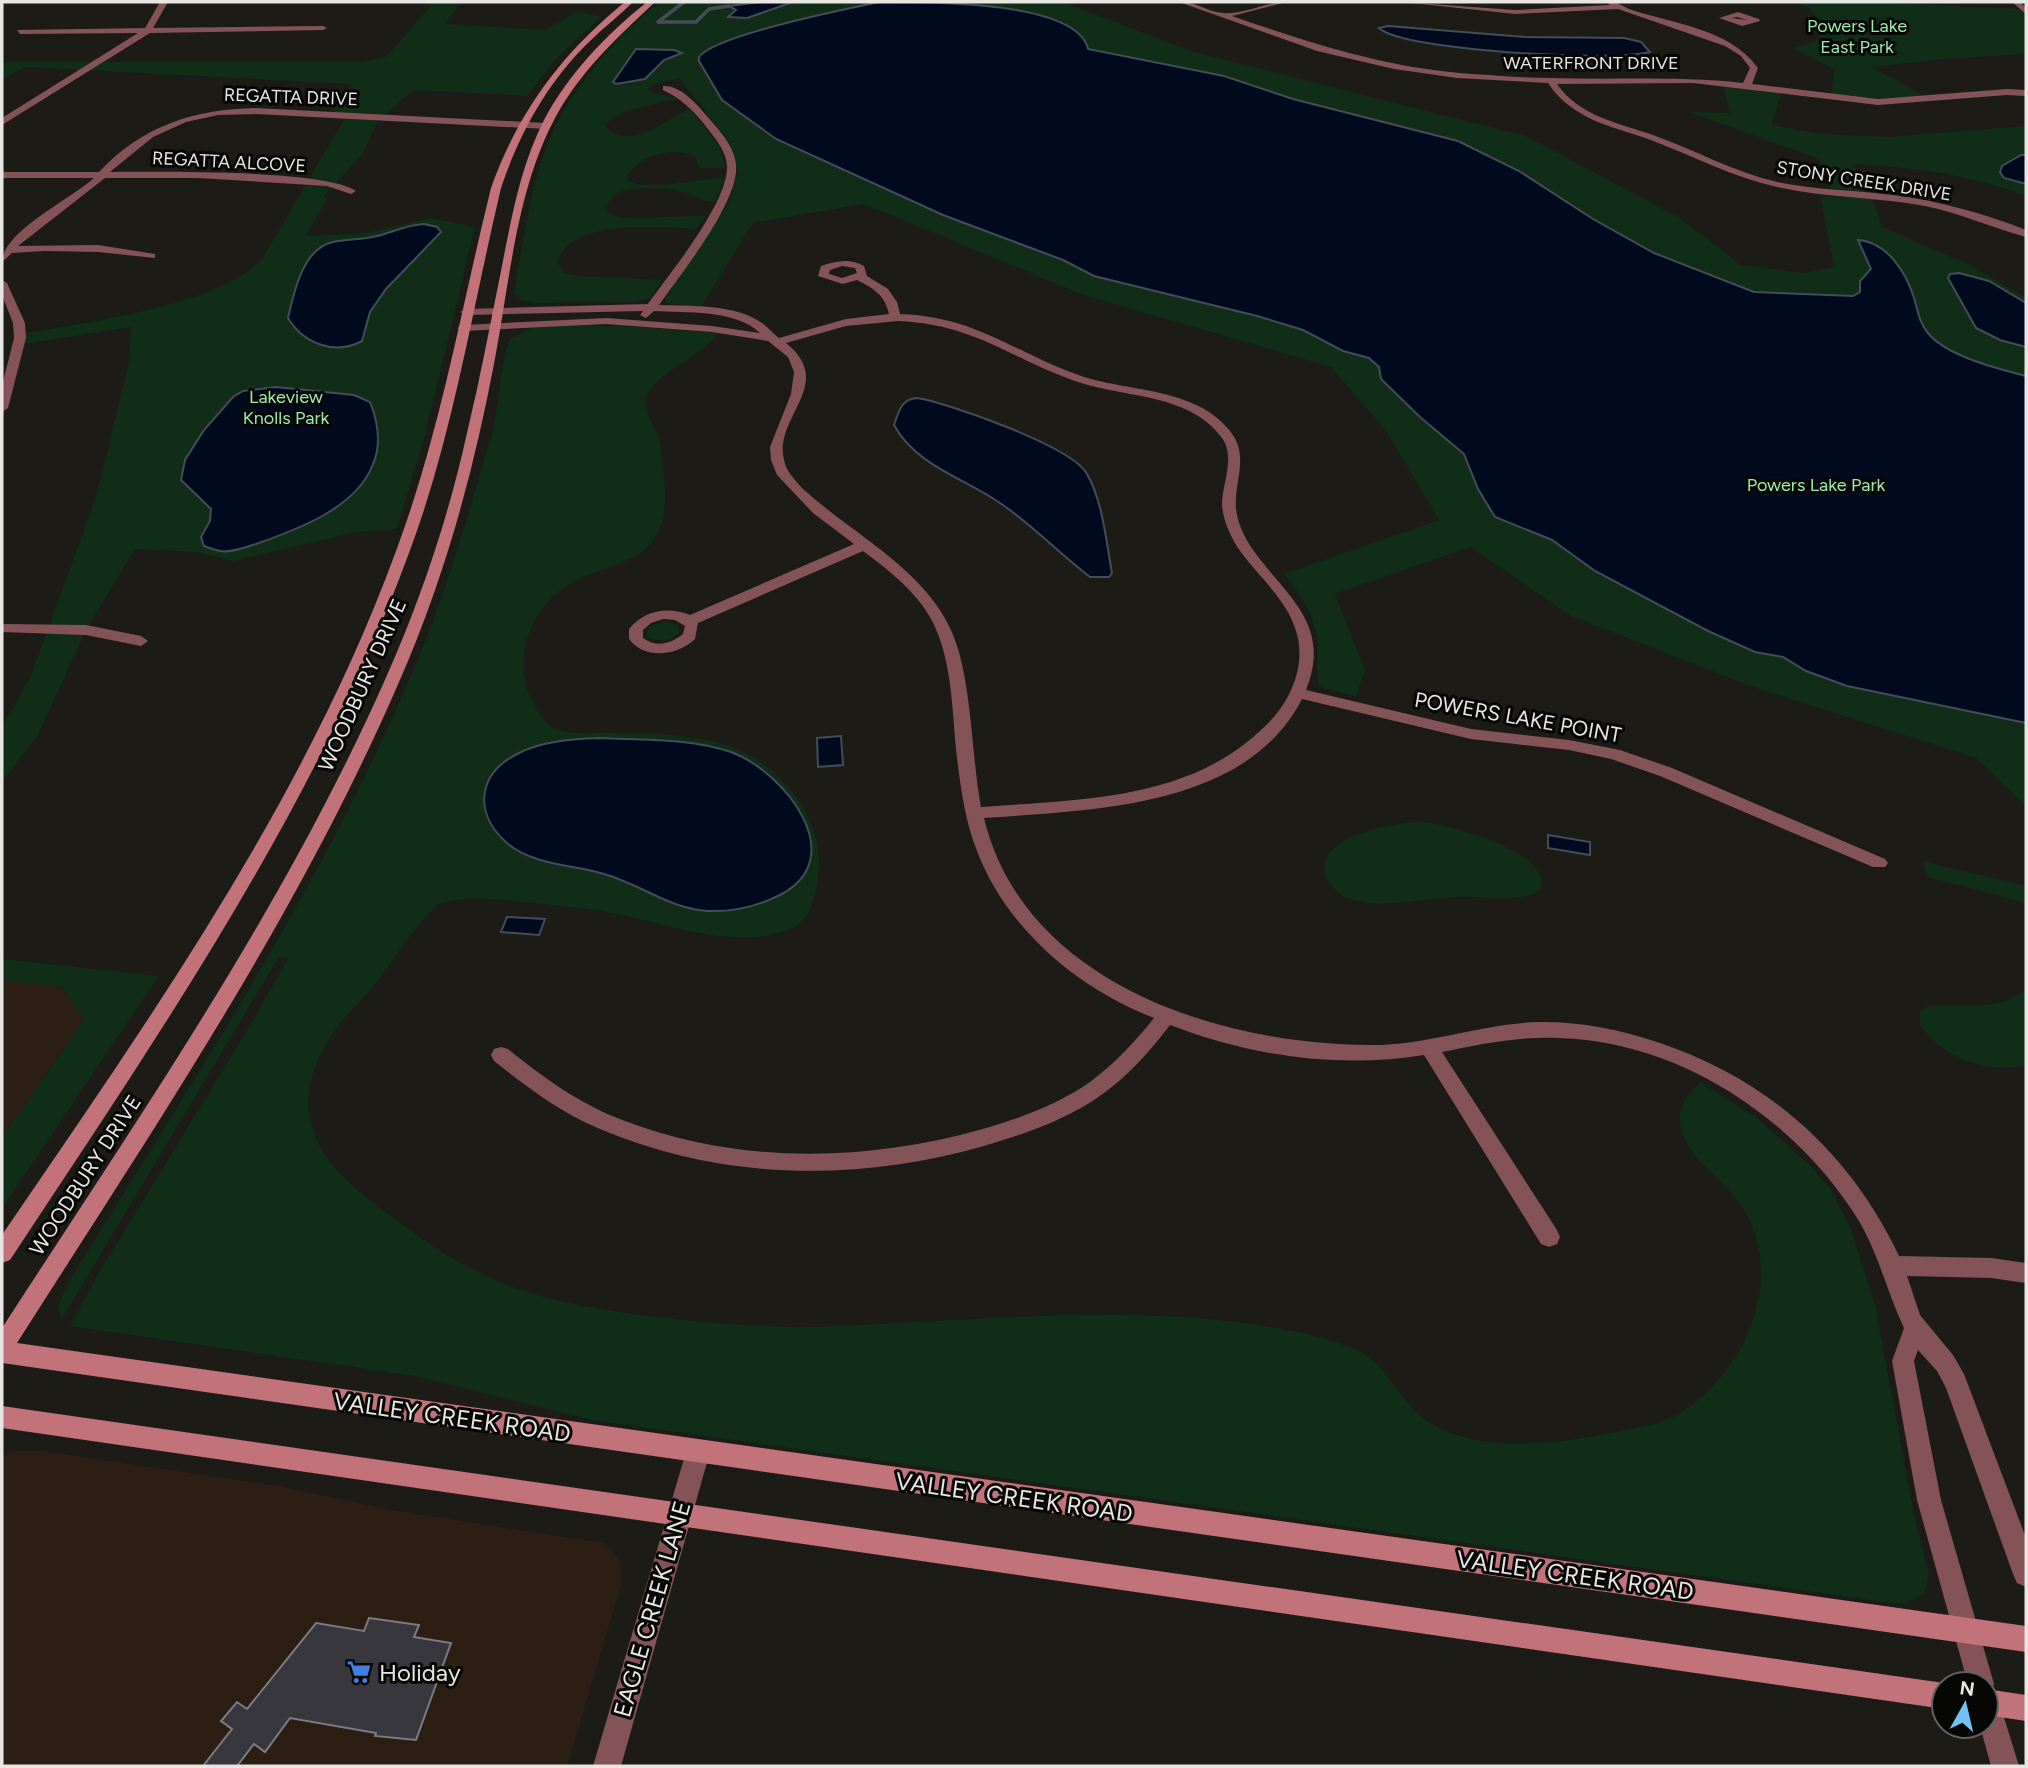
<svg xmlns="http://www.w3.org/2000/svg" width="2028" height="1768" viewBox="0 0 2028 1768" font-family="Figtree,sans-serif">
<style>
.commercial{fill:#2c1e13}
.green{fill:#0f2d17;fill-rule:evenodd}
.water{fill:#000a1e;stroke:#454c59;stroke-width:2}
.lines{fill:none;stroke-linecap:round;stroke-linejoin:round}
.stream{stroke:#454c59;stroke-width:3.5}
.building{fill:#38373d;stroke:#7e7c83;stroke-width:2}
.minor{fill:#845357;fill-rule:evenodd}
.tertiary{fill:#845357;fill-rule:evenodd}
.secondary{fill:#c17379;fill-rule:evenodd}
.labels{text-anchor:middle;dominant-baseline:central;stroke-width:6;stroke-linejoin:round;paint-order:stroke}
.far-park-label{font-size:18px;fill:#9be9ab;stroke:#060604}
.far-street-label{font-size:18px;fill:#e7e6e2;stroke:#060604}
.street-label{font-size:21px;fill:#e7e6e2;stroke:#060604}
.near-street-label{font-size:24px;fill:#e7e6e2;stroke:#060604}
.near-poi-label{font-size:24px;fill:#e7e6e2;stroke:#060604;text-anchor:start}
</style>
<rect width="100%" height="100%" fill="#1c1b16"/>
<g class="commercial">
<polygon points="2,980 62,987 85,1019 2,1137"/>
<polygon points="16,1451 42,1451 278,1486 391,1510 604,1543 620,1560 622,1582 567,1766 2,1766 2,1455"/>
</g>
<g class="green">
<path d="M434,2h38l-12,2 -15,20 101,6 32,-19 23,6 -45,42 -29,37 -114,-6 -35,31 -14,31 -40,44 3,3 -21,37 60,-3 64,-15 45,9 -49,205 -29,97 -41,3 -122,29 -38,-9 -61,-3 -49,81 -48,105 -36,47v-55l28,-49 65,-178 34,-137 2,-36 -112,18 1,-11c62,-11 201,-29 242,-75l84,-143 -15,-1 20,-31 -325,-17 -24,12v-17h358l26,-5z"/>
<path d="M659,2h404l131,50 332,84 154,82 61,47 62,8 31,-6 -14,-72 53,4 9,28 85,37 59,33v509l-50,-48 -220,-70 -185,-72 -101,-69 -135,47 30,76 -9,27 -36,-10c-6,-9 -1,-37 -3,-50 -4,-24 -18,-45 -33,-63l155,-54 -53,-89 -55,-64 -250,-73 -217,-90 -111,19 -52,84 -35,-4 -1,-5 65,-98 8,-28 -8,-29 -50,-64 -24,4 -8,6 6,4 27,6c-18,3 -67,11 -76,27 26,27 60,-7 85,-17l29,37 7,22h-27l-3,-11c-21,-12 -61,-1 -70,22 18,14 76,-1 99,-1l-10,24c-18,-1 -22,-9 -36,-11 -20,-4 -48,-5 -66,4l-7,14 5,6 13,3 82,-2 -9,13c-33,-2 -132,-11 -139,34l7,10 13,3 85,4 -13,18 -14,4 -101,1 -15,-3 -6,-8c8,-44 14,-89 28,-132 20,-64 67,-116 117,-158z"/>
<polygon points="1793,2 1865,2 2022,9 2016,2 2026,2 2026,54 1944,59 1872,67 1926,97 1879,98 1831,95 1835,70 1794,48 1818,40 1825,27 1809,8"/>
<path d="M1723,85l58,8 -9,32 50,9 66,3 138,-11v70c-57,-22 -112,-28 -172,-32l11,27 -34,-2 -12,-30 -130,-47 41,1z"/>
<path d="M566,325l56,1 97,7c-19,24 -63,40 -72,63 -5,13 5,24 9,35 5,12 5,25 7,37 4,34 5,66 -25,87 -26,14 -60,20 -82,39 -31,27 -43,74 -22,110 4,8 11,19 20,24 16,8 40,4 58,5 79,1 144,1 191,74 19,32 21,67 7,102 -10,27 -56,30 -80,28 -35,-2 -70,-14 -104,-21 -36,-8 -73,-11 -110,-15 -25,-2 -54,-6 -78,4 -27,24 -45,57 -67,84 -14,16 -30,31 -41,49 -41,63 -20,116 35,158 43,34 93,71 145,90 46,17 98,25 147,31 60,7 121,12 182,9 131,-5 265,-20 396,-4 41,5 88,12 125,30 29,14 39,50 66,68 55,37 139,23 199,10 20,-4 43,-8 60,-20 64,-45 102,-135 55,-206 -18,-26 -50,-43 -59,-75 -5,-21 5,-33 19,-47l57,36 54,48 20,24 20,39 24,76 39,209 15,60 -5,20 -19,9h-14l-1300,-183 -176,-44 -345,-50 27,-50 155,-254 36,-64 -9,-1 -217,362 -4,-12 8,-21c127,-206 262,-408 354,-632 30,-72 50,-147 72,-221 8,-30 7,-65 18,-94l21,-11zM586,738c91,7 184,-7 224,96l-12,48c-38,29 -87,37 -131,19 -22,-9 -41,-21 -64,-28 -41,-11 -80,-12 -110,-45l24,-75 25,-8z"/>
<polygon points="664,621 678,625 679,634 666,641 650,639 646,634 649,627"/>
<path d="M1422,822c25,2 134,30 118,68 -4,3 -8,5 -14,6 -22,5 -47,0 -70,1 -34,1 -81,15 -112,-1 -9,-5 -18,-14 -19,-25 -5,-37 72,-49 97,-49z"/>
<polygon points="1923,861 2026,886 2026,903 1927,877"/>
<polygon points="2,959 159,976 2,1208 2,1137 85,1019 62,987 2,980"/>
<path d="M2026,989v77c-16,3 -34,2 -50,-2 -20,-5 -63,-29 -56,-53l8,-5c33,-3 71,7 98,-17z"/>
</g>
<g class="water">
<polygon points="760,2 793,2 747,18 728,17 736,10 729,6"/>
<path d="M879,2c47,0 198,-2 209,47l136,27 69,23 165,42 61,30 74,48 61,34 100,39 99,4 7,-4v-11l11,-12 -13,-29c29,2 48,32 56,58 4,13 5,24 14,35 18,23 71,36 98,43v347l-179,-37 -41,-15 -23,-14 -28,-5 -47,-21 -113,-60 -43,-31 -57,-23 -17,-28 -14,-35 -44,-37 -39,-38 -2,-12 -10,-9 -26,-7 -40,-21 -46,-14 -163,-40 -31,-16 -120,-45 -167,-76 -54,-39 -23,-39v-4c16,-22 148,-48 180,-55z"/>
<path d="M1388,26l137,11 99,1 17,4 9,10c-35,10 -248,-1 -271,-24z"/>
<polygon points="636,49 674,50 682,53 664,60 645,79 616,84 613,82"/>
<polygon points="2021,155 2026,155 2026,184 2004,178 2000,172 2002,166"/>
<path d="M424,224l13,3 4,5 -55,57 -16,23 -8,29c-28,15 -59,2 -74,-23 6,-26 15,-70 45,-76 14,-3 29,-2 44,-6 16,-4 29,-11 47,-12z"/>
<polygon points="1959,273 1989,281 2026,303 2026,347 2000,340 1976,328 1948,278 1950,274"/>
<path d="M276,387l78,8 16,7c8,20 12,41 3,62 -16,44 -77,66 -117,80 -11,3 -24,9 -36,7 -5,-1 -11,-3 -16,-5l-3,-9 9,-16 1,-12 -30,-29 4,-20 19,-30 29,-33 10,-6z"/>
<path d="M917,398c32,5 156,49 170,76 16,28 19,67 25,99l-3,4h-19c-32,-24 -59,-54 -93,-76 -36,-24 -81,-36 -103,-76 5,-14 7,-26 23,-27z"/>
<polygon points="841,736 843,765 818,767 817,738"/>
<path d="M600,738c42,2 91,0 131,14 52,19 122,105 49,143 -22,11 -47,17 -72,16 -38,-2 -68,-27 -104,-37 -31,-9 -70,-9 -96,-30 -34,-29 -32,-69 9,-90 24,-13 56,-15 83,-16z"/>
<polygon points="1548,835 1590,842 1590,855 1548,848"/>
<polygon points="507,917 545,919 539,935 501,932"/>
</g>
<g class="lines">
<polyline class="stream" points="684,2 658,22 696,22 709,9 729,6"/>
</g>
<polygon class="building" points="369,1618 419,1625 414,1637 451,1643 416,1740 375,1736 376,1733 290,1718 265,1752 254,1744 237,1766 203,1766 232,1729 221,1721 237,1702 247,1709 316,1623 364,1631"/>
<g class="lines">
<g class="minor">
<polygon points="160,2 168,2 153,28 323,26 327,28 323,30 150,33 2,125 2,118 138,33 20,34 17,30 145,28"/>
<path d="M1179,2c16,-1 29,10 44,11 18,2 43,-11 63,-11l-54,14c75,26 149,50 228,57 30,2 61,5 91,5 65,2 128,-2 192,5l7,-15 -9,-12 -16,-10 -107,-37 -103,5 -113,-12 113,8 95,-5 -4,-3h9l14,7c44,15 100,19 129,59l-6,16 126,15 129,-10 19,1v6l-19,-1 -129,10 -185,-22 -136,1c22,32 61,39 96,51 42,15 81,37 124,47 38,8 78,8 116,13 46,6 90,18 133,35v7c-34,-9 -66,-24 -101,-31 -49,-9 -99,-8 -148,-19 -45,-10 -86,-32 -129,-48 -38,-13 -76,-20 -100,-56l-91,-5 -63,-9 -77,-18z"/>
<path d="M1738,12l21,7 1,2 -18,5 -23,-8zM1737,17l10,3 -15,-2z"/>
<path d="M663,86c17,-1 33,17 43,29 12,14 29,31 30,50 4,36 -56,110 -77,140 31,1 76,-1 103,18 6,4 11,11 17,15l67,-19 43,-5c-4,-19 -16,-26 -32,-34l-14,4 -25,-8 3,-10c15,-5 29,-8 43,0l3,10 21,13 9,13 3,12c79,3 115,40 184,63 48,15 112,11 146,54 20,25 4,49 6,77 1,14 8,28 15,39 33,48 82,76 55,143l165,39 98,11 51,10 52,18 213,91 3,4 -3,4h-12l-213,-91 -49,-17 -42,-9 -98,-11 -169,-40c-56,110 -212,111 -318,119 40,166 237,227 388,227 56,0 109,-21 165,-23 40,-1 82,7 120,20 110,36 193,110 242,214l92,2 35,5v20l-35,-5 -84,-2 13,39 33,40 11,19 62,164v49l-9,-4 -4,-9 -67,-186 -9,-17 -19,-21 -4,11 27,139 53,184 -2,6 3,2 4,9 20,65h-28l-11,-40h6v-42h-18l-51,-184 -25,-139 12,-33c-17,-36 -25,-73 -45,-107 -63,-102 -179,-180 -301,-183 -39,-2 -77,6 -116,14l115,178 3,7 -3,7 -8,3 -8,-3 -117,-189c-86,14 -173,1 -254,-30 -19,25 -40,49 -66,68 -35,26 -79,41 -120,53 -127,36 -261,35 -384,-17 -39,-16 -73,-42 -106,-68l-3,-6 3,-6 7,-2 7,2c36,29 73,56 117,72 113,43 238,41 354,9 39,-11 78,-25 111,-48 24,-18 45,-40 64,-64 -76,-29 -148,-90 -177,-167 -12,-30 -16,-62 -20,-93 -5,-44 -4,-91 -22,-131 -14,-32 -45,-56 -72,-76l-165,72 -3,16c-18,17 -50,21 -66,0v-10c15,-19 39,-23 61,-14l164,-71 -41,-31 -36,-38 -6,-15 -1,-13 21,-53 3,-22 -6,-15 -20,-16 -56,-9 -106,-8 -143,7 -6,-3 6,-3 143,-7 106,8 48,7c-25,-24 -74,-20 -106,-22l-8,7 -6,-3 3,-4 -177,4 -6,-3 6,-3 182,-5c21,-30 81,-102 79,-138 -1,-17 -14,-30 -23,-42 -12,-15 -24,-26 -41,-34zM842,266l13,2 2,5 -15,5 -13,-4 1,-4zM898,321c74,3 109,35 174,59 48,18 117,12 150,58 14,20 0,45 0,67 1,14 7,28 14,40 19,29 50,52 60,86 10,31 -3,65 -24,88 -76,82 -187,80 -291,88 -9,-49 -9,-108 -22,-155 -20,-77 -103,-114 -157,-164 -7,-8 -16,-17 -18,-28 -11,-43 53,-76 2,-117l60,-17zM663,619l12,1 10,6 -2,8c-13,10 -26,14 -40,4v-8l8,-7z"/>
<path d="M256,108l290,15 5,3 -5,3 -290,-15 -38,1 -32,7 -33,15 -43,35c46,0 215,-3 246,19l-5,3 -24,-8 -129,-8h-93l-87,68 80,-1 57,9v4l-57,-6 -54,-1 -32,2 -10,9c0,-30 69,-63 92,-84h-92v-6h97c43,-46 95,-63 157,-64z"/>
<polygon points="2,280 7,283 25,323 26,338 8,408 2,412 2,386 14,338 13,323 2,295"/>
<polygon points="2,624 86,625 141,636 148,641 141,646 86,635 2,632"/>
<polygon points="698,1440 706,1444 710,1452 621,1766 593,1766 686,1452 690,1444"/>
</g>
<polygon class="tertiary" points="2012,2 2020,2 2026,8 2026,14"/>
<g class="secondary">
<path d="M625,2h8c-14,14 -30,26 -44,40 -42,41 -69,90 -88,146 -29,122 -48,248 -92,365 -94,256 -250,481 -399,707l-8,3v-28c148,-217 303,-435 394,-684 44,-117 65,-242 95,-363 27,-76 71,-135 134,-186z"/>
<path d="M647,2h8c-39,37 -77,71 -102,120 -37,71 -44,164 -59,242 -21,110 -50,216 -95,318 -101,234 -246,447 -382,661l2009,283v26l-2024,-289v-35c136,-210 280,-417 382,-646 36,-80 64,-163 83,-249 13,-54 23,-108 34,-162 10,-51 19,-104 43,-151 25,-47 62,-85 103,-118z"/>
<polygon points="2,1406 1944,1683 1947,1684 1944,1684 1944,1709 2,1428"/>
<polygon points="1986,1689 2026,1695 2026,1721 1986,1715"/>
</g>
</g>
<defs>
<g id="supermarket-bare" transform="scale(1.89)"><path d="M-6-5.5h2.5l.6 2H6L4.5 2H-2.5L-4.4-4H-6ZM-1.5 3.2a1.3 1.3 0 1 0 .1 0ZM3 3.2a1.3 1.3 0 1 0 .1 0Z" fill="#3f7fe0" stroke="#060604" stroke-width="2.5" paint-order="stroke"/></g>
</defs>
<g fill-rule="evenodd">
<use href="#supermarket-bare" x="359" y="1672"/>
</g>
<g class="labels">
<g class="far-park-label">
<text x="1857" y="26">Powers Lake<tspan x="1857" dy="21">East Park</tspan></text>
<text x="286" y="397">Lakeview<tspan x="286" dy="21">Knolls Park</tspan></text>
<text x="1816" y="485">Powers Lake Park</text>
</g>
<g class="far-street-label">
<text x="1591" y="63">WATERFRONT DRIVE</text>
<text transform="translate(291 97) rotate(2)">REGATTA DRIVE</text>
<text transform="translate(229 162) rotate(3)">REGATTA ALCOVE</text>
<text transform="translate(1864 181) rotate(9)">STONY CREEK DRIVE</text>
</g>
<g class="street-label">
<text transform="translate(362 685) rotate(-66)">WOODBURY DRIVE</text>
<text transform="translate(1518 717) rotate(10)">POWERS LAKE POINT</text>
<text transform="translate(85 1175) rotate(-57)">WOODBURY DRIVE</text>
</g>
<g class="near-street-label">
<text transform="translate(452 1417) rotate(8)">VALLEY CREEK ROAD</text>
<text transform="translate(1014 1497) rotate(8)">VALLEY CREEK ROAD</text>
<text transform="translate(1575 1575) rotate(8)">VALLEY CREEK ROAD</text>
<text transform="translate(652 1609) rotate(-74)">EAGLE CREEK LANE</text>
</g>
<g class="near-poi-label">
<text x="379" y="1672">Holiday</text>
</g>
</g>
<rect width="2028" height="1768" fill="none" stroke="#e7e6e2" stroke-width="7"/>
<g transform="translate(1965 1705) rotate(8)"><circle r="33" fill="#060604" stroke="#60605d" stroke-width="2"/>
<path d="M0-5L12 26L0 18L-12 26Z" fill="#71c1f5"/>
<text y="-10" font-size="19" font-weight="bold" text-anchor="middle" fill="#e7e6e2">N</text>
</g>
</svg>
